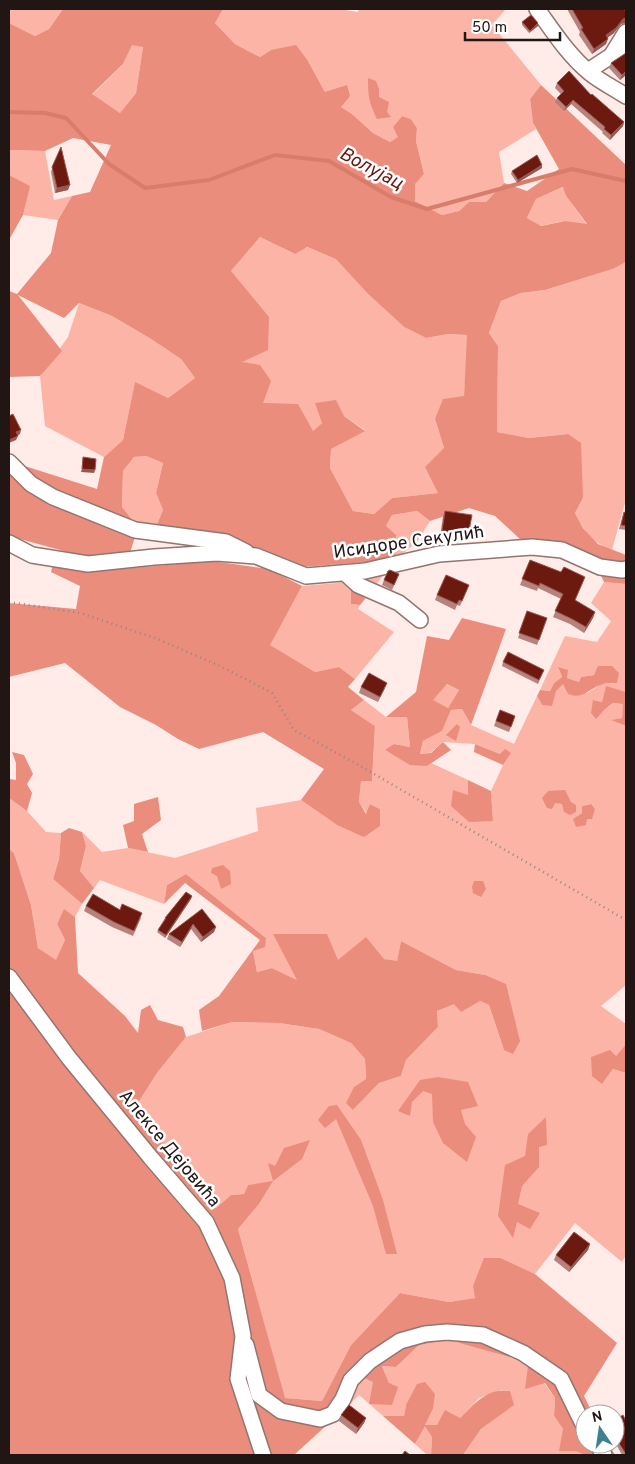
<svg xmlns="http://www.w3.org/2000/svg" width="635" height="1464" viewBox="0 0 635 1464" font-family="Overpass,sans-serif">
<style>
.green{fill:#fcb4a7;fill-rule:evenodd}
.forest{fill:#eb8d7d;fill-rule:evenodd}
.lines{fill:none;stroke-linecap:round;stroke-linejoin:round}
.stream{stroke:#d87c6c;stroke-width:4}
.minor-casing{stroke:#937570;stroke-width:18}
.path{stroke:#968683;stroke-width:2.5;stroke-dasharray:1 4;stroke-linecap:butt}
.minor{stroke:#fff;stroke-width:15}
.wall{fill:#b6827b}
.shaded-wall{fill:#985850}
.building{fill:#6c190f;stroke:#985850}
.labels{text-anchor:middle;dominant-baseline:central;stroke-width:5;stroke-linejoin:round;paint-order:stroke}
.street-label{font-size:18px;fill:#211614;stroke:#fff}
.water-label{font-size:19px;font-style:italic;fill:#69150b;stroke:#fff}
</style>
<rect width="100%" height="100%" fill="#ffebe7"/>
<g class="green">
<polygon points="9,9 63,9 49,29 35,36 9,23"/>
<polygon points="223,9 339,9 358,12 359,9 506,9 492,25 541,85 530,99 533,123 536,129 499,152 504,183 486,202 469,202 459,211 442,215 415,201 414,184 424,174 416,141 417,128 411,119 402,116 393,127 399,137 390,142 373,133 352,114 341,107 325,92 308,61 271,50 260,57 235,44 215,23"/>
<polygon points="132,44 143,47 136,93 120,113 92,95 123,64"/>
<polygon points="9,150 45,151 54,200 72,196 58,220 23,215 29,186 9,175"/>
<polygon points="564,187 566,196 587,225 564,221 540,226 527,218 536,199"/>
<polygon points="260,237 295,254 306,247 337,259 368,294 404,327 426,338 448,334 468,335 464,396 435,419 444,448 438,493 392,498 374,514 353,511 330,468 331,449 365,430 344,416 322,423 313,431 262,403 241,362 231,271"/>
<path d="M626,262v237l-14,51c-20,-8 -27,-18 -37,-37l8,-15 -15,-64 -39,4 -32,-6 1,-86 -9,-13 12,-32 20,-8 24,-3 68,-21z"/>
<polygon points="79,303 112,316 151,339 181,359 195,378 168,398 135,383 123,440 104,457 45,426 40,376 68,337"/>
<polygon points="146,456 163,463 156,493 163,510 155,529 138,527 122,507 123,471 134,457"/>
<polygon points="417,511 430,521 417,542 395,560 365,599 361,591 351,604 360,605 358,609 394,632 355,679 339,667 315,672 269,645 302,586 337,583 395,560 386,526 392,515"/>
<path d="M604,582l22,2v108l-20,-5 -4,15 -8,-2 2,18 9,-9 8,-6 11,1 -2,14 -10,2 14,6v259l-25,21 25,18v20l-10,12 -14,28 11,-15 13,4v182l-4,7 -47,-39 -40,51 -34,-16 -25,40 -27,4 -49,-9 -49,52 -29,56 -37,-3 -7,-4 -13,-67 -27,-98 21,-25 13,-22 -24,3 -4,9 -13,1 -15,13 -27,-26 -51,-79 19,-30 29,-36 46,-15 47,1 40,6 32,14 14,16 1,21 -12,7 -1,23 26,-27 22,-7 5,-16 32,-33 -1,-16 17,-8 26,-2 9,4 15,45 -19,-75 -29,-5 -55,-29 -4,21 -13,-3 -46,1 -41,20 -25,-12 -15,4 -4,-21 13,-13 -80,-64 -19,11 -3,19 -64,-24 -6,8 -14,-17 6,-25 -4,-14 20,20 26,-4 47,10 83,-27 -2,-23 45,-8 36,25 43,1v-17l-10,-5 -3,10 -8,-12 2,-22 11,1 3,-55 -24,-16 13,-10 22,17h21l3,30 -16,-3 -8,7 41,15 4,-3 37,17v15l25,26 -2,-30 12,-26 7,-11h-10l-25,-10 -32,-2 -13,11 -10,1 3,-13 19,-10 9,-21 11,-1 9,16 43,19 23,-48 5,9 21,-22 24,10 15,-9 15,-1 -23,-8 -13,2 -2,5 -12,-4 -9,-10 4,9 -8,6 -4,8 -10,-1 25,-54 32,6 14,-21 -20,-18zM590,804l-4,15h-12l8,-6v-7z"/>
<polygon points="447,684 459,690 448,708 432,700"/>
<polygon points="9,798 27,811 46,832 61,833 59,859 53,879 82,904 75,917 64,910 57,924 65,940 56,961 38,948 31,905 14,853 9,849"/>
<path d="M449,1340c23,6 58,12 78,26 11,7 20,21 28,32l-1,18 9,13 12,22 10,4h-122l18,-26 32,-24 -3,-14 -8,-1 -23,8 -19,20 -23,8 -12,-1 7,12 -1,18h-4l-12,-11 18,-35 -27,-4 -2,11h-21l-24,-21 -9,9 12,-27 11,4 16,2 -7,-17 14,1 23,-22z"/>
</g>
<g class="forest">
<path d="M63,9h160l-8,14 20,21 25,13 11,-7 25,-5 12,16 17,31 22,-7 3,11 -9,11 11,7 21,19 17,9 8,-5 -5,-10 9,-11 9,3 6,9 -1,13 8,33 -9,10v17l27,14 17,-4 10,-9h17l18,-19 23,8 32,-22 -26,-46 -3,-24 11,-14 85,80v97l-13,7 -68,21 -24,3 -20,8 -12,32 9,13 -1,86 32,6 39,-4 13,9 2,55 -8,15 8,15 15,16 28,11v29l-22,-2 -11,-23 -72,-19 -26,-24 -26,-8 -39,13 -13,-10 -25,4 -6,11 10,9 -1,25 -94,7 -71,-29 -21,-6 -54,-3 8,-19 -7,-17 7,-30 -17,-7 -12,1 -11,14 -1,36 16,20 -8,26 -48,3 -73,-20v-75l88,28 7,-32 19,-17 12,-58 33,16 27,-20 -14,-19 -30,-20 -39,-23 -33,-13 -15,15 -46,-23 44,56 -22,25 -31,1v-86l8,3 34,-41 7,-33 14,-24 18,-4 21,-47 -38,-7 -28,13 -36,-1v-127l26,13 14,-7zM132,45l11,2 -7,46 -16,20 -28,-19 31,-30zM563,187l3,9 21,28 -22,-3 -24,5 -14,-8 9,-19zM260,237l35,17 12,-7 29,12 32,35 36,33 22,11 22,-4 19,1 -3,61 -21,3 -8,20 9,29 -19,19 13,26 -46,5 -18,16 -21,-3 -23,-43 1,-19 34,-18 -21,-15 -8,-16 -21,3 7,20 -9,8 -15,-27 -35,-1 8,-22 -11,-16 -18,-3 26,-12 1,-33 -38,-46z"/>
<path d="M368,78l8,3 3,8v8l10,5 -2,10 4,5 -14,2c-8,-17 -9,-22 -9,-41z"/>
<polygon points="9,175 30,186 23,215 9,240"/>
<polygon points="212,561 269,569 302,586 270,645 315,672 339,667 355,679 348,687 364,700 351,710 375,726 372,781 361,781 359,802 366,814 370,804 380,809 380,826 364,837 337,825 301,800 324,769 263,732 199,749 178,739 156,725 120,707 65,663 9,677 9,603 76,609 80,586 51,572 53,564 81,567 97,571"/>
<polygon points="355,588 361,591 365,599 360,605 351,604 351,590"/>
<path d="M462,618l44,11 -35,96 -9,-16 -11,1 -9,21 -19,10 -3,13 11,-1 12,-11 8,8 -24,16 -17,-1 -25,-15 9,-6 16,3 -3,-30h-21l30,-25 11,-56 22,4zM447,684l12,6 -11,18 -15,-8z"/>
<path d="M598,666h14l7,7 -2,10c-5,0 -12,0 -16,2 -13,4 -18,15 -33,9l-5,-10 -7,7 -4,15 -10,-1 -5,-9 3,-6 10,1 4,-8 8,-6 -4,-10 10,3 -1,8 12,4 2,-5 13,-2z"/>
<polygon points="606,686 626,692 626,726 611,720 622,718 623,704 613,703 605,709 596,719 591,713 593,700 602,702"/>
<polygon points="457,724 460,727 456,741 446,735"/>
<polygon points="475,744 500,754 505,749 511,753 503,765 474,752"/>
<polygon points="12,752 24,755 33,774 27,784 32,793 27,811 9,798 9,781 10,779 16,780 16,763"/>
<polygon points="468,780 491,791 493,821 469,822 451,806 453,790 468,795"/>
<polygon points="565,790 571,802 576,805 576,812 570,815 564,812 562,804 555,803 552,809 547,808 542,798 548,791"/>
<polygon points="158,797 161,820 142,834 148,852 128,848 123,825 134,821 134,804"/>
<polygon points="591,804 595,809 592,819 587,819 586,825 576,827 573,819 582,813 582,806"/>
<polygon points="69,828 82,832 86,846 80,871 94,888 82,904 53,879 59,859 61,833"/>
<polygon points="9,849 14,853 31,905 38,948 56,960 65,940 57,924 64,909 75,917 78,973 125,1016 138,1033 141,1010 150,1005 158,1020 183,1027 186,1037 157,1073 138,1103 189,1182 216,1208 231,1195 244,1194 248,1185 273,1181 268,1163 275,1166 284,1148 310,1140 302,1159 273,1181 259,1204 238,1229 285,1398 322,1401 351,1345 400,1293 449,1302 475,1298 473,1286 484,1258 501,1258 535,1274 617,1343 584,1396 593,1414 585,1414 585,1444 609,1444 615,1455 585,1455 575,1451 559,1451 563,1429 554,1416 555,1398 545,1383 525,1389 528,1366 514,1358 449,1340 419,1345 396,1367 382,1366 389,1383 398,1387 392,1405 369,1404 373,1382 362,1377 350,1404 294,1455 9,1455"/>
<polygon points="223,865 230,871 231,884 221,889 217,876 211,873 212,868"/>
<polygon points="186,874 266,938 265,947 253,951 257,972 272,968 297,980 273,934 327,934 338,960 366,937 384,959 397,961 401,941 456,970 485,975 506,984 520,1041 513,1054 504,1050 489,1005 480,1001 461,1012 454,1004 437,1011 438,1027 406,1060 401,1076 379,1083 353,1110 346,1103 354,1087 366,1079 365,1059 351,1043 319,1029 279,1023 232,1022 202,1031 199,1010 219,996 260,940 185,883 164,904 167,885"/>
<polygon points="474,881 483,881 486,889 481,897 473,893 472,887"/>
<polygon points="626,1044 626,1073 613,1069 602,1084 592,1076 591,1057 610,1050 616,1056"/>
<polygon points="438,1077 468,1082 478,1106 461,1110 465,1124 476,1137 467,1162 443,1143 433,1122 432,1094 423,1091 412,1102 410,1116 398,1111 420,1080"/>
<polygon points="337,1105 361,1140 383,1200 397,1254 386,1254 373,1206 336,1119 325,1128 318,1120 329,1106"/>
<polygon points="546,1117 547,1145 539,1147 539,1167 522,1186 518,1204 540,1213 530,1229 517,1222 513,1238 498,1216 505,1165 525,1156 528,1134"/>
<path d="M425,1382l10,12 -2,15 -8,16h12l8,-15 15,8c14,-14 28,-31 50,-27l4,14 -33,24 -18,26h-32l1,-18 -7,-11 -10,18 -32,-28h21l2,-11 11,-21z"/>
</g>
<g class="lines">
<polyline class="stream" points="9,112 45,113 66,118 109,164 145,188 209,180 275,155 329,161 391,197 427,209 572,169 626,181"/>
<g class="minor-casing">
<g id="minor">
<path d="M537,9c16,22 31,46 53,64 11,9 24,15 36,23"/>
<polyline points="613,53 626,32"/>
<polyline points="588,71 626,46"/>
<polyline points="9,462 31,484 53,497 135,530 226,542 246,552"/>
<polyline points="9,543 32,555 88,564 154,557 217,553 256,556 306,576 365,571 439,554 532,547 562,550 600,567 622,570 626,569"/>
<polyline points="345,573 358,585 399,603 420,620"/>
<polyline points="9,977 69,1058 151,1158 206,1222 232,1278 243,1336 238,1379 263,1455"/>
<polyline points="246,1345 259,1395 281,1411 320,1419 333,1414 343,1399 351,1380 370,1361 400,1341 425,1334 447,1332 483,1335 523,1353 561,1379 585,1428"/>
<polyline points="597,1444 604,1455"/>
</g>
</g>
<polyline class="path" points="9,602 80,613 155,638 218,665 253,683 272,693 294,730 355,763 626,920"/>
<use href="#minor" class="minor"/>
</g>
<g class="wall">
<polygon points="567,9 624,9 621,24 614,33 607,38 606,44 592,54 579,35 580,32"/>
<polygon points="522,22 538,26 529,33 522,25"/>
<polygon points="611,63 626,75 620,80 609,68"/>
<polygon points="557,83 591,95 624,122 623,126 610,140 602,133 603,132 571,104 564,111 555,102 557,98 561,94 555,88"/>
<polygon points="61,147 68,190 55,193 51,172"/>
<polygon points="542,168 517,183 511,174 512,171"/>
<polygon points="445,511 468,536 467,541 440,537 443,516"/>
<polygon points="624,512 626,513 626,530 619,529"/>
<polygon points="530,560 583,582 575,600 595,612 593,618 584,633 570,624 553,617 561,599 538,588 537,591 520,585"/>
<polygon points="397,579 392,590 382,585 384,580"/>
<polygon points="467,590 460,606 457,605 455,610 435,600 437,595"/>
<polygon points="527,611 547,618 537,645 518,638"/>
<polygon points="503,662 544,670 538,684 502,666"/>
<polygon points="361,687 385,688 378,702 359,693"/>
<polygon points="500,710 515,716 509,732 494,726"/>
<polygon points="192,896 191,899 165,938 157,932 165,918"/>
<polygon points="86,906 120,910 141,918 133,936 112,927 84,911"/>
<polygon points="202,909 216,927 214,932 201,942 191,929 180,947 167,939 169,934"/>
<polygon points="590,1244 588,1250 569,1272 554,1260 556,1255"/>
<polygon points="341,1415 366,1418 364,1423 356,1434 339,1421"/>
<polygon points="615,1420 626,1455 622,1455 616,1444 617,1440 615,1437"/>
</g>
<g class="shaded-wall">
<polygon points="626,18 626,23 621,24 614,33 604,40 606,35 623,19"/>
<polygon points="538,23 538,26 529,33 530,31"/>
<polygon points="608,39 606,44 592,54 594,49"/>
<polygon points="626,71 626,75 620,80 622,75"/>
<polygon points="573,100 571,104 564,111 566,107"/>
<polygon points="624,122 623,126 610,140 611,135"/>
<polygon points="542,165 542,168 517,183 518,180"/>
<polygon points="70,185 68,190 55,193 57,188"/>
<polygon points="21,430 20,434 15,437 16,432"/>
<polygon points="18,436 16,440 9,443 9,440"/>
<polygon points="82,469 95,470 94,473 81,472"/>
<polygon points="595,612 593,618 584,633 586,627"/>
<polygon points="192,896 191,899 165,938 166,935"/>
<polygon points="193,924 191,929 180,947 182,942"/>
<polygon points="216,927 214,932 201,942 203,937"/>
<polygon points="590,1244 588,1250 569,1272 571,1267"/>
<polygon points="366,1418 364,1423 356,1434 358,1428"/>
</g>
<g class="building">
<polygon points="572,9 624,9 626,12 626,18 623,19 616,28 606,35 608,39 594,49 581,29 583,28"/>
<polygon points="531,15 538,23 530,31 522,22"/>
<polygon points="626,53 626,71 622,75 611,63"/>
<polygon points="569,71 591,95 592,94 624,122 611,135 604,129 605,127 573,100 566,107 557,98 564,91 557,83"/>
<polygon points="61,147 70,185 57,188 52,167"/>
<polygon points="537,155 542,165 518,180 512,171"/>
<polygon points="13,414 21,430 16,432 18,436 9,440 9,415 9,416"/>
<polygon points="83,457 96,459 95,470 82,469"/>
<polygon points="445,511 472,515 468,536 442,531"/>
<polygon points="624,512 626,513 626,526 621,525"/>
<polygon points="530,560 561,572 564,567 585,577 575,600 595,612 586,627 572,619 555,611 563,594 540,583 539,586 522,579"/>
<polygon points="390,570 399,574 394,585 384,580 388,571"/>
<polygon points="446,575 469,585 462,601 459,600 457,604 437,595"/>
<polygon points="527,611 547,618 539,640 519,633"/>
<polygon points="508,652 544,670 539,680 503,662"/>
<polygon points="369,673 387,683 380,697 361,687"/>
<polygon points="500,710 515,716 511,727 496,721"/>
<polygon points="186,892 192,896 166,935 158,930 166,918 165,918"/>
<polygon points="93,894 120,910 122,904 142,913 134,931 114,922 86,906"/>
<polygon points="202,909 216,927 203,937 193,924 182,942 169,934"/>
<polygon points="574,1232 590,1244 571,1267 556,1255"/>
<polygon points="349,1405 366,1418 358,1428 341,1415"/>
<polygon points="623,1415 626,1421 626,1454 617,1440 620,1438 615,1430 615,1420"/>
<polygon points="405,1451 410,1455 402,1455"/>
</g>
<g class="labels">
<g class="street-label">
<text transform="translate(409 543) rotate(-8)">Исидоре Секулић</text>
<text transform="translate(169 1149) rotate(50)">Алексе Дејовића</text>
</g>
<g class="water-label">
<text transform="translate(371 169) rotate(28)">Волујац</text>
</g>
</g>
<rect width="635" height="1464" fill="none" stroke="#211614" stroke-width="20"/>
<g transform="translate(600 1429) rotate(347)"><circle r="24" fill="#ffffff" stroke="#a6a2a1"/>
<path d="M0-4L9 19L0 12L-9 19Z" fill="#3d828f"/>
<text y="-8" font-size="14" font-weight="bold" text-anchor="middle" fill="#211614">N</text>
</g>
<path d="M465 32v8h95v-8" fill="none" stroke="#211614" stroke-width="2.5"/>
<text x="472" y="32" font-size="15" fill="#211614" stroke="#ffffff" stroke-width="4" paint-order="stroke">50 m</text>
</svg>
